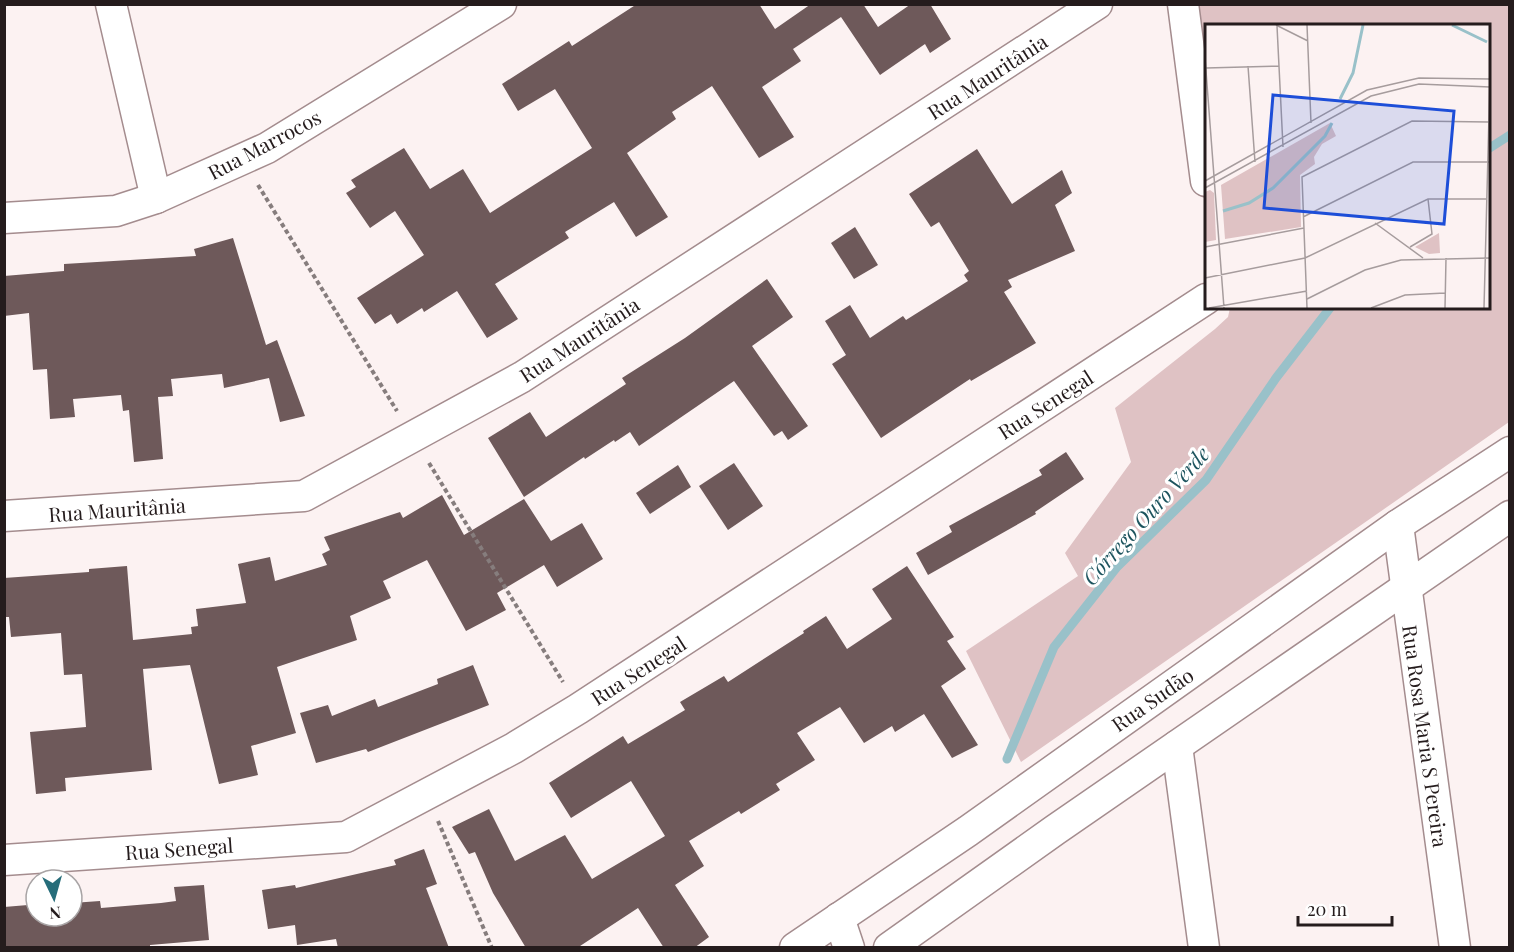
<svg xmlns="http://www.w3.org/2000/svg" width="1514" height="952" viewBox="0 0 1514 952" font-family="'Playfair Display',serif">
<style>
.green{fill:#dfc2c4}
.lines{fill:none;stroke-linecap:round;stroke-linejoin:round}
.stream{stroke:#99c1c9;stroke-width:9}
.building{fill:#6e595a}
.minor-casing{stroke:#a48c8e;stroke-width:33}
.path{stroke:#867d7d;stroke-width:4;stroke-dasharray:4.5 3;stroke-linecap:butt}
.minor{stroke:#fff;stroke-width:30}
.labels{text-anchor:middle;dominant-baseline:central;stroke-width:6;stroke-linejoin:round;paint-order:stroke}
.street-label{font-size:20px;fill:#251c1d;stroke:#fff}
.water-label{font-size:21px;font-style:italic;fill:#1d545e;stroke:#fff}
.inset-river{fill:none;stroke:#99c1c9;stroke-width:3}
.inset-road{fill:none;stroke:#a69c9d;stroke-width:1.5}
.view{fill:#1d4ed8;fill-opacity:0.15;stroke:#1d4ed8;stroke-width:3}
.inset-edge{fill:none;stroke:#251c1d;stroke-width:3}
</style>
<rect width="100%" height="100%" fill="#fcf2f2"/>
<polygon class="green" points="1198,5 1509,5 1509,422 1021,762 966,651 1078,576 1065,553 1131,462 1115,408 1215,329 1228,317 1230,308 1488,308 1488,26 1206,26 1206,79"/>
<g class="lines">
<g class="stream">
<polyline points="1488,149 1510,135"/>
<polyline points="1007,759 1054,647 1117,567 1206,480 1276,378 1330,308"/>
</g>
</g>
<g class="building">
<polygon points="637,4 759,4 775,29 811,4 863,4 878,27 911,4 930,4 951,39 930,53 925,44 880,75 841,17 793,49 801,61 762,87 794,137 759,158 712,86 672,112 676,119 627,153 668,217 636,237 614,202 565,232 569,238 495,284 518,319 487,338 457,291 424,312 422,308 397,324 391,314 375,324 357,298 424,255 395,211 370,228 346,193 356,187 351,180 404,148 430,189 463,169 490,213 592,148 555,89 518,111 502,84 569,41 572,46"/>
<polygon points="977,149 1012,204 1062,170 1072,193 1055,205 1075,251 1008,280 1012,287 1004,292 1036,343 971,381 970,379 881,438 832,364 846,355 825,321 850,305 870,338 903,316 906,320 968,281 964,275 969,271 939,222 931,227 909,194"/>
<polygon points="855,227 878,265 854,279 831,243"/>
<polygon points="233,238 266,345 277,340 305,416 280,422 269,378 224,388 222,374 171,379 173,396 158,397 163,459 134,462 129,410 123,411 121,395 73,399 75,417 50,419 47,369 33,370 29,313 4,316 4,276 64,271 64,264 196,256 194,249"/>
<polygon points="767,279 793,317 752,346 808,426 788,440 782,431 774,436 734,381 639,446 630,432 615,442 614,440 585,459 584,457 524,497 488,438 530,412 546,437 626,384 622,378 685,338"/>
<polygon points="1066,452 1084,479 1035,512 1036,514 928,575 916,553 952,532 949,526 1042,475 1039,470"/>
<polygon points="734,463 763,506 728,530 699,486"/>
<polygon points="678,465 691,487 650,514 636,493"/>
<polygon points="442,495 464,535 524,499 551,541 582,523 603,559 557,587 544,565 497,593 506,610 466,631 427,560 383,581 391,598 350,616 357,640 277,667 296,733 251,746 258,775 219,784 190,665 143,669 152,770 65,778 66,791 36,794 30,732 86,727 82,674 64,675 61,633 11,637 9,617 4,617 4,578 89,572 89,569 127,566 133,640 192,634 191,627 198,626 196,609 246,603 238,564 270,557 275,581 327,565 322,554 330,550 324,537 400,512 403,518"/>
<polygon points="907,566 954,637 947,641 966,669 941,686 978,745 952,758 924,714 895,732 892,726 864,743 840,707 797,733 815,760 776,784 780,790 741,814 739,811 689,841 704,866 675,885 709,937 694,948 664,948 638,908 577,948 526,948 493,893 475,852 469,854 452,827 489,809 515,861 565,835 592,879 665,836 631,781 571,818 549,783 623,736 628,744 685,710 680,702 724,676 728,682 804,633 803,631 826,616 847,649 892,619 872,589"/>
<polygon points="473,665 489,705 368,752 366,749 316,763 300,713 328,705 332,716 375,699 378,707 438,684 437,679"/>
<polygon points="424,849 437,884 426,888 449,948 338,948 336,939 297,945 295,925 268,929 262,890 295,885 296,888 396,865 394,860"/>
<polygon points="204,885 209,940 150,945 150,948 4,948 4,907 28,905 28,907 36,906 36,916 72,916 72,903 100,901 101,908 161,903 176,901 174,887"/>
</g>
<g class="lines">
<g class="minor-casing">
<g id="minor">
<polyline points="111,4 156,198"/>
<polyline points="1183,4 1206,181"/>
<polyline points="4,218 116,211 156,198 267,148 501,4"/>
<polyline points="4,516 304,496 522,377 1097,4"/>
<polyline points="1398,525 1455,948"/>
<polyline points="1177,746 1204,948"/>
<polyline points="4,860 346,837 514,748 578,709 1206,299"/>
<polyline points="839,918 849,948"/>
<polyline points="795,948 968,831 1398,525 1510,452"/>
<polyline points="889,948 1055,830 1510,516"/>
</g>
</g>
<g class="path">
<polyline points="258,185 397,411"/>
<polyline points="429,463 563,682"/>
<polyline points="438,821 492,948"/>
</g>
<use href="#minor" class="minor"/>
</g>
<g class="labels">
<g class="street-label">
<text transform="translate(987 76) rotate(-33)">Rua Mauritânia</text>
<text transform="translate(264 144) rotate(-28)">Rua Marrocos</text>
<text transform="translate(579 339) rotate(-33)">Rua Mauritânia</text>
<text transform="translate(1045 404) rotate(-33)">Rua Senegal</text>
<text transform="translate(117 509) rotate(-4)">Rua Mauritânia</text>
<text transform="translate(638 670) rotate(-33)">Rua Senegal</text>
<text transform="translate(1152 699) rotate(-35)">Rua Sudão</text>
<text transform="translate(1426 736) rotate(82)">Rua Rosa Maria S Pereira</text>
<text transform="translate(179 848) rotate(-4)">Rua Senegal</text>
</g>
<g class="water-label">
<text transform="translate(1145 515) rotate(-48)">Córrego Ouro Verde</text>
</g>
</g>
<g transform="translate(1205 24)">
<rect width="285" height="285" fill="#fcf2f2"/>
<path d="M125,99l6,13 -14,8 -8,13 1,7 -15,11 1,52 -76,12 -4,-54zM5,166l4,3 2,47 -11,2v-50zM234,209l1,20 -11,1 -14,-7z" fill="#dfc2c4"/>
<path class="inset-river" d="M247,1l35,17M135,75l13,-26 10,-48M18,187l26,-8 24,-15 52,-52 7,-13"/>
<path class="inset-road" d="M71,1l32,16M102,1l4,98M72,2l6,121M0,34l19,250M43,42l7,96M1,44l73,-2M0,157l162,-91 52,-12 71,1M0,164l166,-92 48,-12 71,3M98,193l110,-55h77M170,199l48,35M0,223l99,-19M205,223l22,-13 -4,-35M0,254l100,-20 123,-59h58M102,275l58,-29 36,-10 89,-2M4,284l98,-17M102,284l-5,-131 110,-56 77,1M166,284l34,-13 40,-2M240,284l1,-50M279,284l6,-232"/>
<path class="view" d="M68,71l181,16 -10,113 -180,-16z"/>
<rect width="285" height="285" class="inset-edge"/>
</g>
<rect width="1514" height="952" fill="none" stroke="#251c1d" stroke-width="12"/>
<g transform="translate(54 898) rotate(175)"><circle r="28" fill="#ffffff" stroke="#a8a4a5" stroke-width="1.5"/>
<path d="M0-4.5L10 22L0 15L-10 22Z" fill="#266d7a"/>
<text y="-9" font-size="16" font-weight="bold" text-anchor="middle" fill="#251c1d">N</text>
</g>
<path d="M1298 916v9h94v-9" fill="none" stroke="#251c1d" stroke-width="3"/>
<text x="1307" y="916" font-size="18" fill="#251c1d" stroke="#ffffff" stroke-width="4.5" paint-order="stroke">20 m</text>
</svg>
